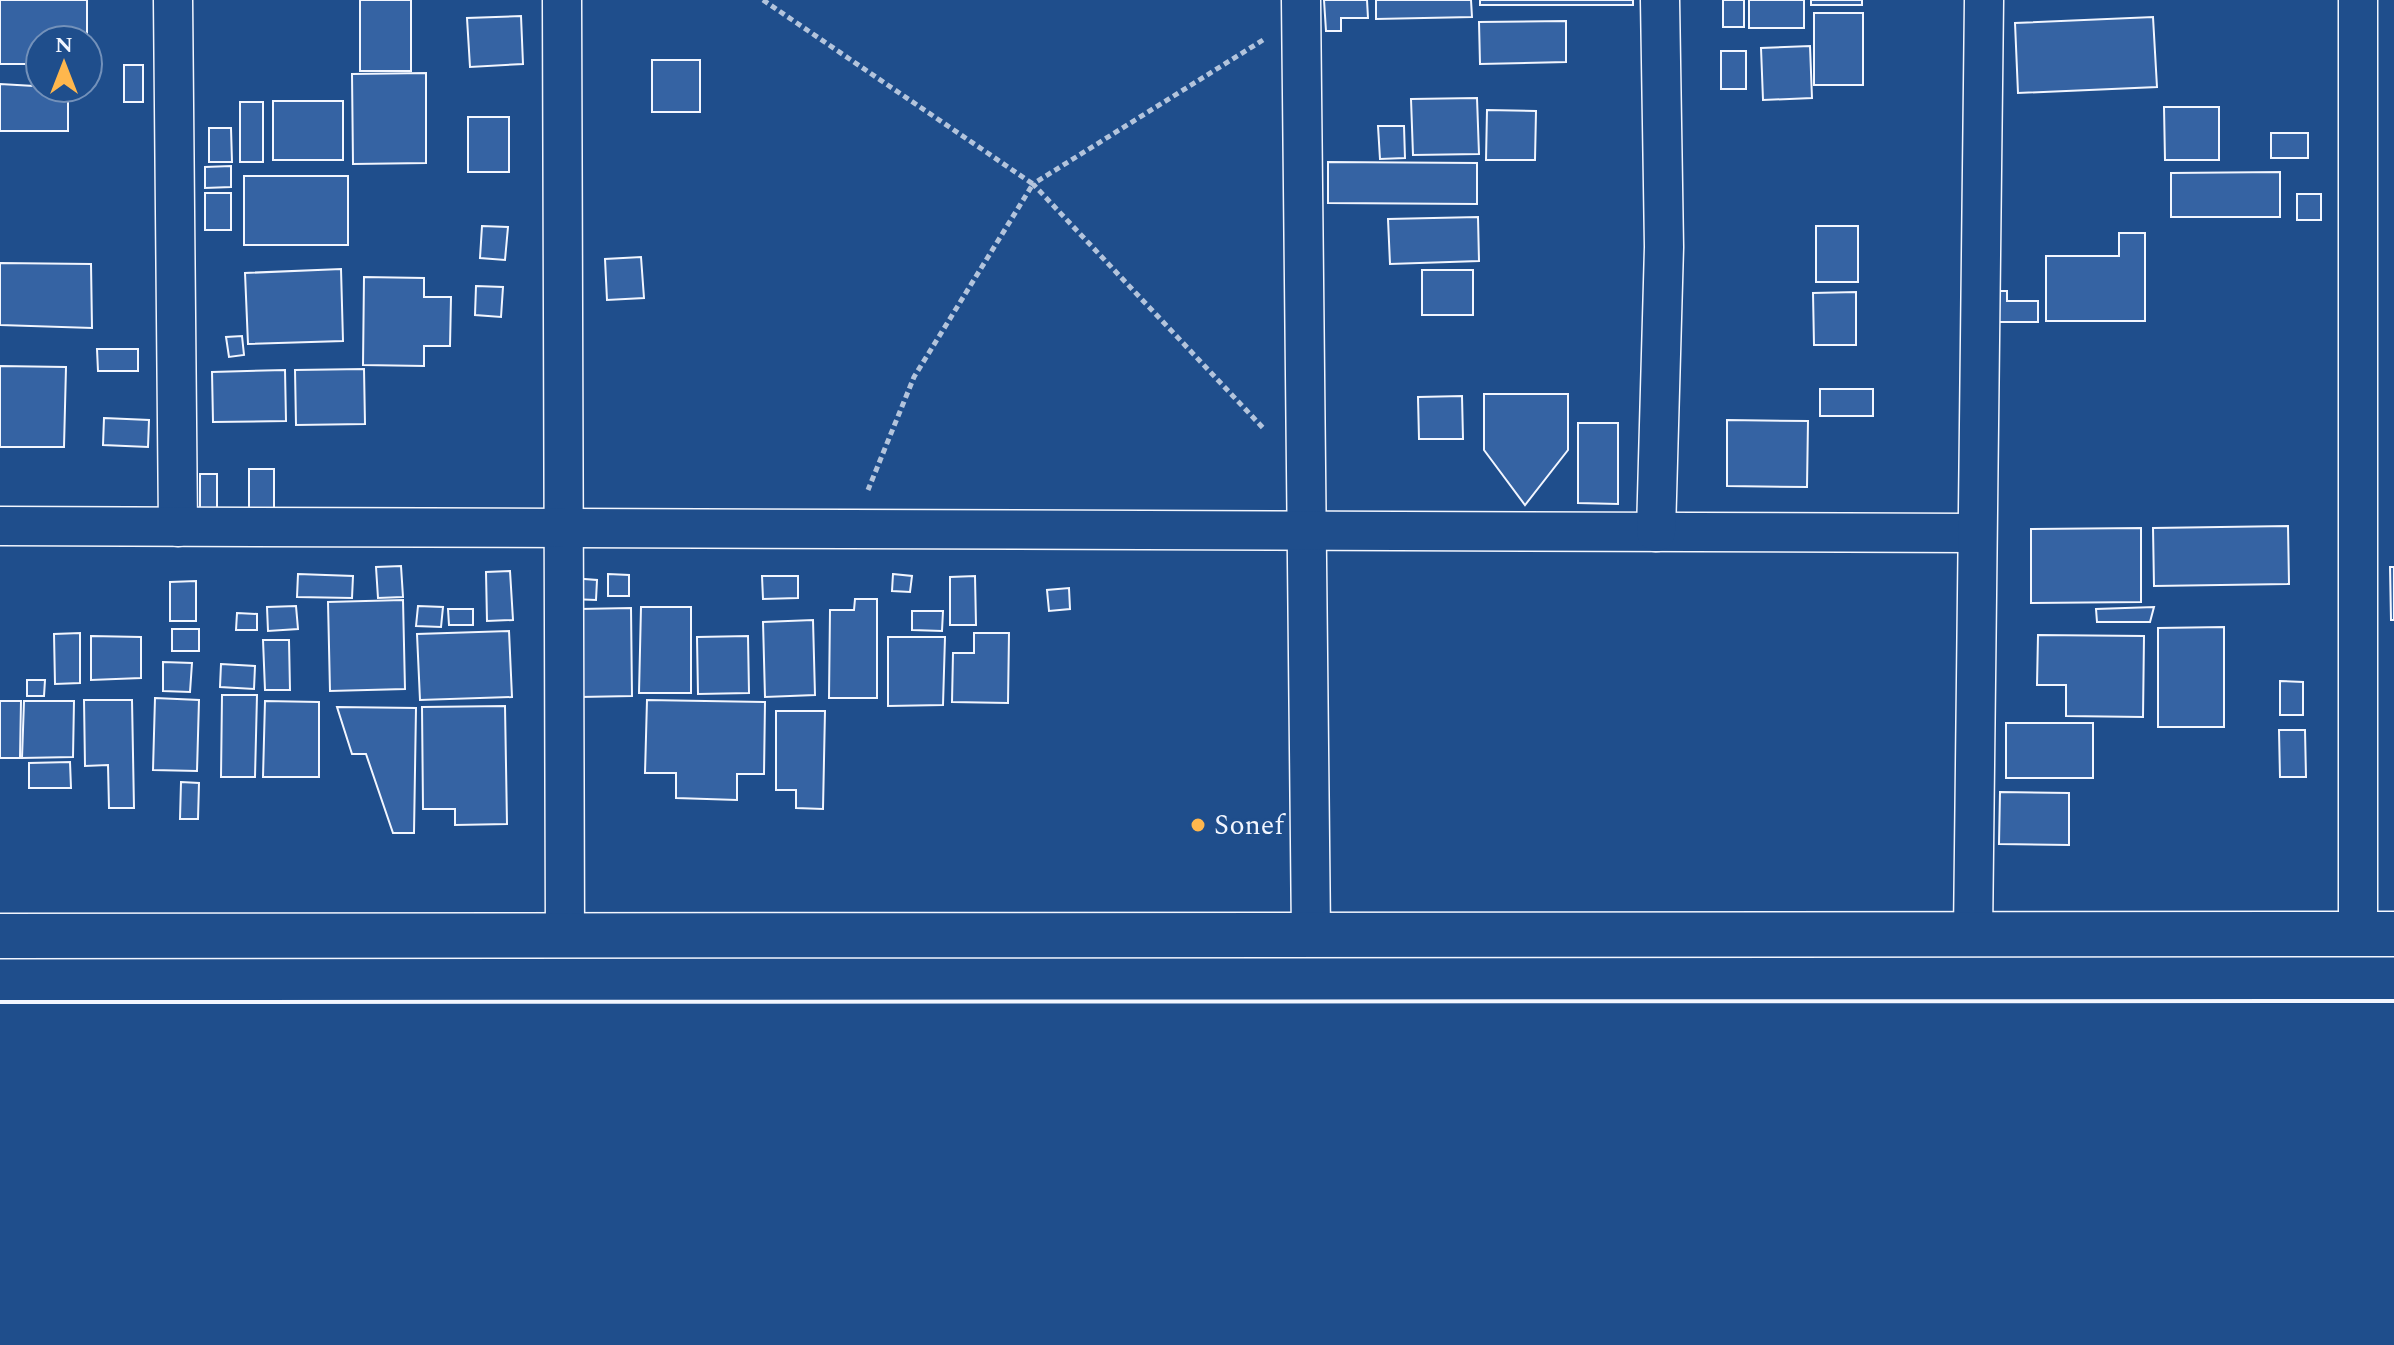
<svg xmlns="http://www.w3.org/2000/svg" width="2394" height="1345" viewBox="0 0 2394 1345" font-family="Spectral,serif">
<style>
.building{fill:#3563a3;stroke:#f2f6ff;stroke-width:2}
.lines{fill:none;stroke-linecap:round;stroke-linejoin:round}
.street-casing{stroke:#f2f6ff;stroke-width:41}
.secondary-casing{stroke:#f2f6ff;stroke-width:47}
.path{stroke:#b3c4dc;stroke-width:5;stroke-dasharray:6 4;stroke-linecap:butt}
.street{stroke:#1f4e8c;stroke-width:38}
.secondary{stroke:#1f4e8c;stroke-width:44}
.wall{stroke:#f2f6ff;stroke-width:4}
.poi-dot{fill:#ffb74d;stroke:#1f4e8c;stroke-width:3}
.labels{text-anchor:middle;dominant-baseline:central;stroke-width:6;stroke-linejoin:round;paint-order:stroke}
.poi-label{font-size:28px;fill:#f2f6ff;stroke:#1f4e8c;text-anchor:start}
</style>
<rect width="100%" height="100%" fill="#1f4e8c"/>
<g class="building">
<polygon points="0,0 87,0 87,40 40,40 40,64 0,64"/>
<rect x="360" y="0" width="51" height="71"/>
<polygon points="1324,0 1367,0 1368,18 1341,18 1341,31 1326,31"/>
<polygon points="1376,0 1471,0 1472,17 1376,19"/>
<rect x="1480" y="0" width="153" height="5"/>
<rect x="1723" y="0" width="21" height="27"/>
<rect x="1749" y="0" width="55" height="28"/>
<rect x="1811" y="0" width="51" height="5"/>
<rect x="1814" y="13" width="49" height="72"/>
<polygon points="521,16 523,64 470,67 467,18"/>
<polygon points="2153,17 2157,87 2018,93 2015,23"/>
<polygon points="1566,21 1566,62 1480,64 1479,22"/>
<polygon points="1810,46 1812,98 1763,100 1761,48"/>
<rect x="1721" y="51" width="25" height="38"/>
<rect x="652" y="60" width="48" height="52"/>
<rect x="124" y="65" width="19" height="37"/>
<polygon points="426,73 426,163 353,164 352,74"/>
<polygon points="0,84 68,88 68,131 0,131"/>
<polygon points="1477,98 1479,154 1413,155 1411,99"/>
<rect x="273" y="101" width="70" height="59"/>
<rect x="240" y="102" width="23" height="60"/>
<polygon points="2164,107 2219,107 2219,160 2165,160"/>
<polygon points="1487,110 1536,111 1535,160 1486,160"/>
<rect x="468" y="117" width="41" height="55"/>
<polygon points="1378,126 1404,126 1405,158 1380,159"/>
<polygon points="209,128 231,128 232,162 209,162"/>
<rect x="2271" y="133" width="37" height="25"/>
<polygon points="1328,162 1477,163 1477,204 1328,203"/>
<polygon points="231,166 231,187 205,188 205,167"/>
<polygon points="2280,172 2280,217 2171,217 2171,173"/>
<rect x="244" y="176" width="104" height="69"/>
<rect x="205" y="193" width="26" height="37"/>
<rect x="2297" y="194" width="24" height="26"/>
<polygon points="1478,217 1479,261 1390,264 1388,219"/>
<polygon points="482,226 508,227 505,260 480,258"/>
<rect x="1816" y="226" width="42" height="56"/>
<polygon points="2119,233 2145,233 2145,321 2046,321 2046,256 2119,256"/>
<polygon points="641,257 644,298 607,300 605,259"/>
<polygon points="0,263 91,264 92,328 0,325"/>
<polygon points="341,269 343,341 248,344 245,273"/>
<rect x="1422" y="270" width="51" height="45"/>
<polygon points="364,277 424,278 424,297 451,297 450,346 424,346 424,366 363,365"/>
<polygon points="476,286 503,287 501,317 475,315"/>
<polygon points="1996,291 2007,291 2007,301 2038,301 2038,322 1996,322"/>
<polygon points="1856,292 1856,345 1814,345 1813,293"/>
<polygon points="242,336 244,355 229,357 226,337"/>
<polygon points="97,349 138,349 138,371 98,371"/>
<polygon points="0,366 66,367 64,447 0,447"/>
<polygon points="364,369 365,424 296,425 295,370"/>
<polygon points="285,370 286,421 213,422 212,372"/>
<rect x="1820" y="389" width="53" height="27"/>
<polygon points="1484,394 1568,394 1568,450 1525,505 1484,450"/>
<polygon points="1462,396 1463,439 1419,439 1418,397"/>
<polygon points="104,418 149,420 148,447 103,445"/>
<polygon points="1727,420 1808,421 1807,487 1727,486"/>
<polygon points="1578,423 1618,423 1618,504 1578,503"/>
<rect x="249" y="469" width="25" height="39"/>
<rect x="200" y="474" width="17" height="37"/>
<polygon points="2288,526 2289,584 2154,586 2153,528"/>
<polygon points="2141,528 2141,602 2031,603 2031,529"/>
<polygon points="401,566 403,597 378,598 376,567"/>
<polygon points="2390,567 2394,567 2394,620 2391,620"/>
<polygon points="510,571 513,620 487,621 486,572"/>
<polygon points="298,574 353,576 352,598 297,597"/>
<polygon points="608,574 629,575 629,596 608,596"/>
<polygon points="893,574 912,576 910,592 892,591"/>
<polygon points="762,576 798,576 798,598 763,599"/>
<polygon points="975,576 976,625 950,625 950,577"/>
<polygon points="571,578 597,580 596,600 571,599"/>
<polygon points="196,581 196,621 170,621 170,582"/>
<polygon points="1069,588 1070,609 1049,611 1047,590"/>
<polygon points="855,599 877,599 877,698 829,698 830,610 854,610"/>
<polygon points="403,600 405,689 330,691 328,602"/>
<polygon points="296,606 298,629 268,631 267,607"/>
<polygon points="418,606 443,607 441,627 416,626"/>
<polygon points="641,607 691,607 691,693 639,693"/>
<polygon points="2154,607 2150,622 2097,622 2096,609"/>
<polygon points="631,608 632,696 580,697 579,609"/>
<polygon points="448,609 473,609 473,625 449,625"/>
<polygon points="912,611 943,611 942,631 912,630"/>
<polygon points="237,613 257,614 257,630 236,630"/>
<polygon points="813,620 815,695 765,697 763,622"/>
<polygon points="2224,627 2224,727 2158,727 2158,628"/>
<rect x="172" y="629" width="27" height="22"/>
<polygon points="509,631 512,697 420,700 417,634"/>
<polygon points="80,633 80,683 55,684 54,634"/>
<polygon points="974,633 1009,633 1008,703 952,702 953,653 974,653"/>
<polygon points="2038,635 2144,636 2143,717 2066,716 2066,685 2037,685"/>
<polygon points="91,636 141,637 141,678 91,680"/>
<polygon points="748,636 749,693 698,694 697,637"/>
<polygon points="888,637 945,637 943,705 888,706"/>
<polygon points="263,640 289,640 290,690 265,690"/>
<polygon points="163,662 192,663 190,692 163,691"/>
<polygon points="221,664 255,666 254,689 220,687"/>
<polygon points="27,680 45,680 44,696 27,696"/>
<polygon points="2280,681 2303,682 2303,715 2280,715"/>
<polygon points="222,695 257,695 255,777 221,777"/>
<polygon points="155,698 199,700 197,771 153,770"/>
<polygon points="84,700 132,700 134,808 109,808 108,765 85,766"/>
<polygon points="647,700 765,702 764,774 737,774 737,800 676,798 676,773 645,773"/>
<polygon points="0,701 21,701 20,758 0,758"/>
<polygon points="24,701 74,701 73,757 22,758"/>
<polygon points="265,701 319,702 319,777 263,777"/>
<polygon points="505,706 507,824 455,825 455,809 423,809 422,707"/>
<polygon points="337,707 416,708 414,833 393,833 366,754 352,754"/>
<polygon points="776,711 825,711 823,809 796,808 796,790 776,790"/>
<rect x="2006" y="723" width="87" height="55"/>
<polygon points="2279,730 2305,730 2306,777 2280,777"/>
<polygon points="70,762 71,788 29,788 29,763"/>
<polygon points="181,782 199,783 198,819 180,819"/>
<polygon points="2000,792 2069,793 2069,845 1999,844"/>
</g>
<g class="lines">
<g class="street-casing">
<g id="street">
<polyline points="173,0 178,527"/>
<polyline points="562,0 565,935"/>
<polyline points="1301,0 1311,935"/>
<polyline points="2358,0 2358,935"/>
<polyline points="0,526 1975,533"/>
<polyline points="1656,532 1664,247 1660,0"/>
<polyline points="1973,935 1984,0"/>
</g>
</g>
<g class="secondary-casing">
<polyline id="secondary" points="0,936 2394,934"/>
</g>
<g class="path">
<polyline points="763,0 1033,184 914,377 868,490"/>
<polyline points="1263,40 1033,184 1265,430"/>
</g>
<use href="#street" class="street"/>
<use href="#secondary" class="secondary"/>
<polyline class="wall" points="0,1002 2394,1001"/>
</g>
<circle class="poi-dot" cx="1198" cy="825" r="8"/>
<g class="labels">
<g class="poi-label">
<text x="1214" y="825">Sonef</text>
</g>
</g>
<g transform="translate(64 64)"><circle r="38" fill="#1f4e8c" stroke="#7391ba" stroke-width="2"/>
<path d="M0-6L14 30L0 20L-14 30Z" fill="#ffb74d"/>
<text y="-12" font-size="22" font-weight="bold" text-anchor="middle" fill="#f2f6ff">N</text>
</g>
</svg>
